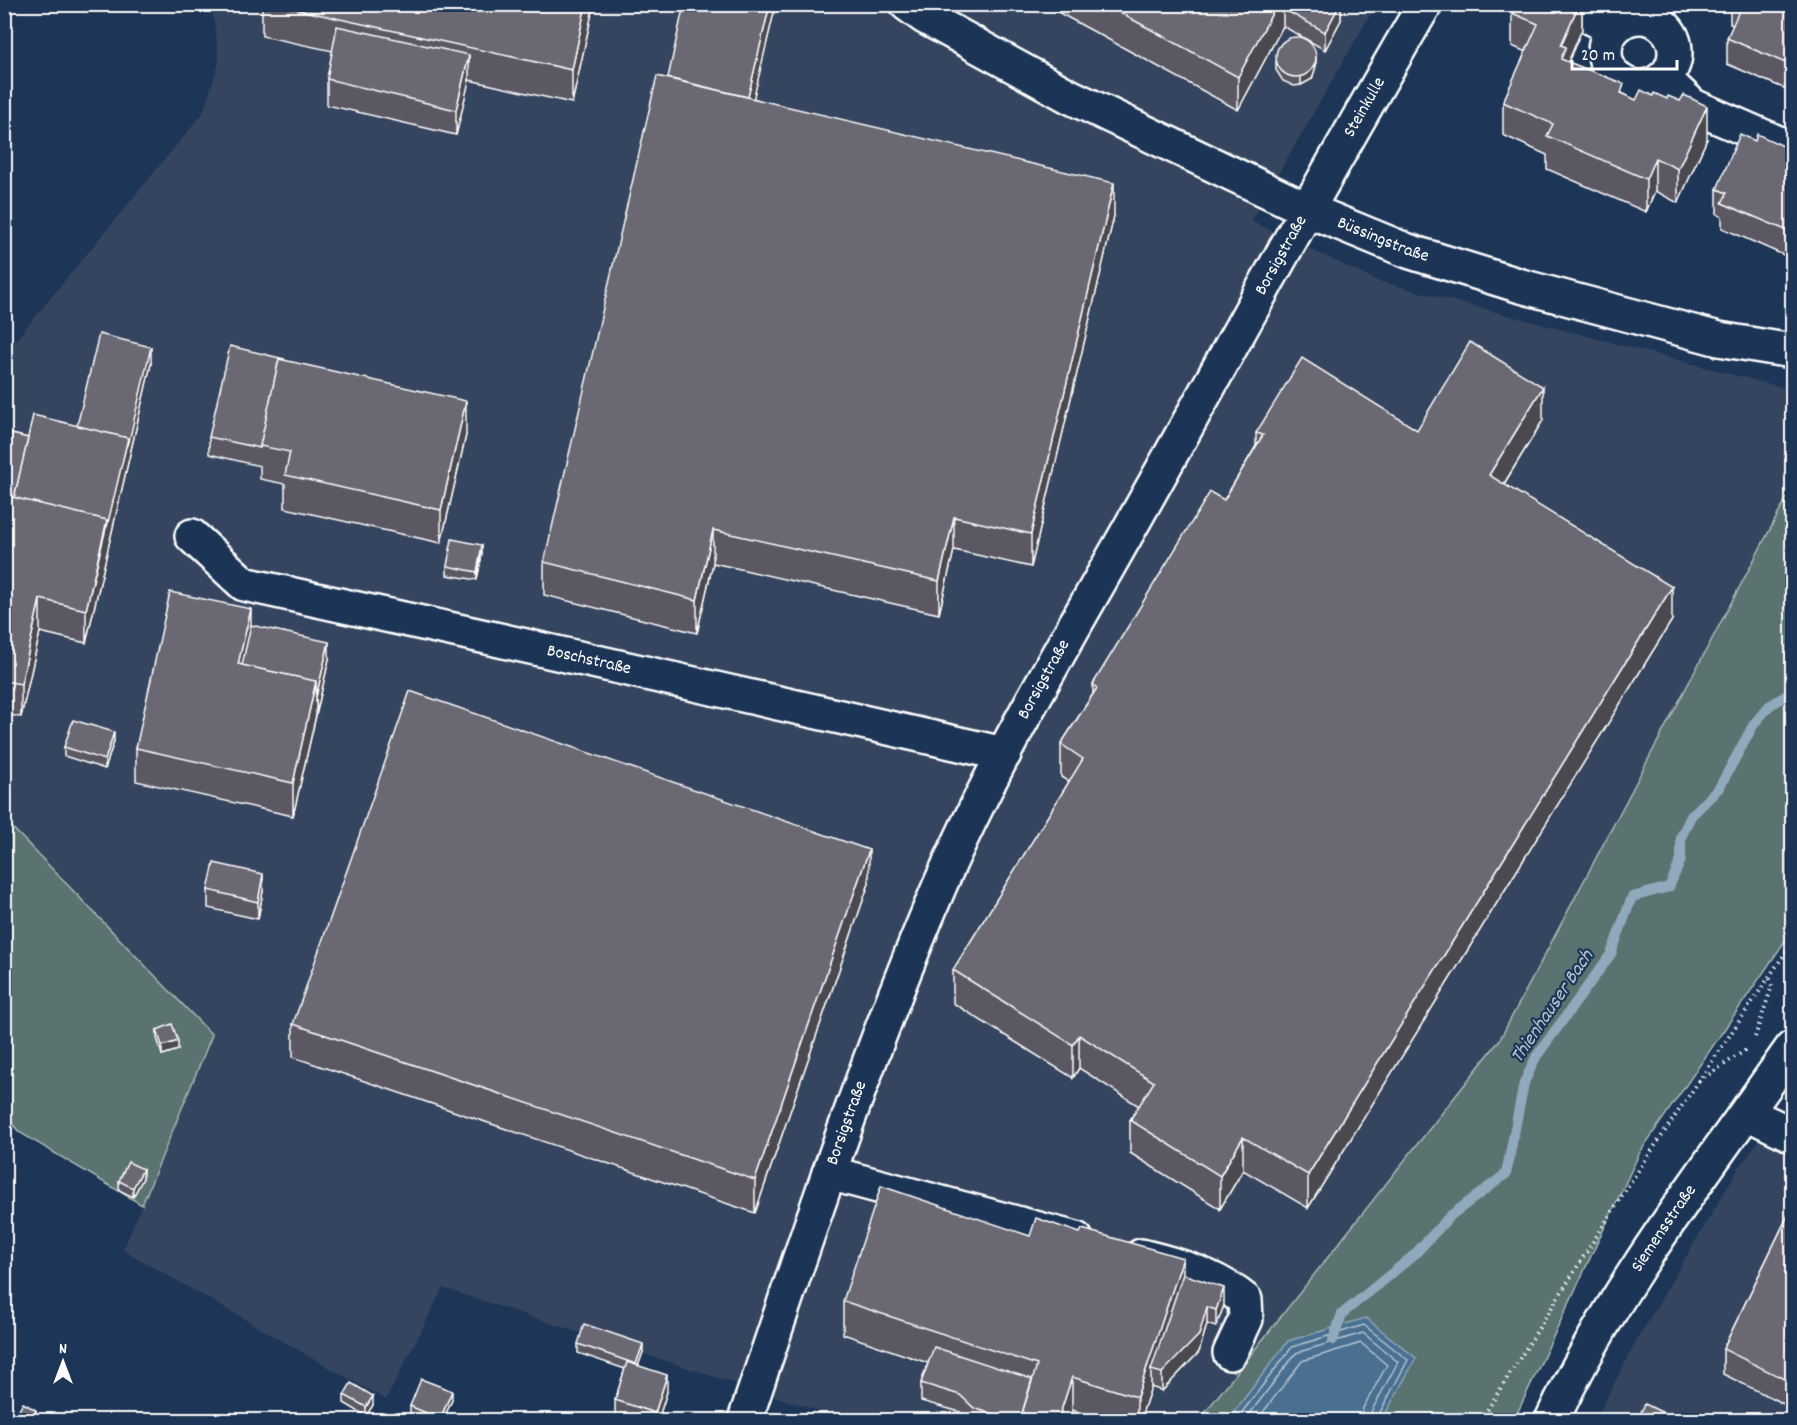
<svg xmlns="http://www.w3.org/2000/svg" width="1797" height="1425" viewBox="0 0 1797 1425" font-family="Dekko,sans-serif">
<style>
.built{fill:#34445f}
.green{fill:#5a736f;stroke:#acb9b7;stroke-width:1.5}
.water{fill:#486f90;stroke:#91a9bc;stroke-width:1.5}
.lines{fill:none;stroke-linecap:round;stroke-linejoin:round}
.shore{stroke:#b6c5d3;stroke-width:1.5}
.stream{stroke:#91a9bc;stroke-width:10}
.minor-casing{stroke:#fff;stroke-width:38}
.path{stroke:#fff;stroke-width:4;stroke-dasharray:1.5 4.5;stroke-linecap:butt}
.minor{stroke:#1d3557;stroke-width:33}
.wall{fill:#5b5963;stroke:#fff;stroke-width:1.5}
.shaded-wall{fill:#4a4950;stroke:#fff;stroke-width:1.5}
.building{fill:#6a6873;stroke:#fff;stroke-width:1.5}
.labels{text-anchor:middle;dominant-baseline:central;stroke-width:4.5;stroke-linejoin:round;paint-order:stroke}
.street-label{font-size:18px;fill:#fff;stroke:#1d3557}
.water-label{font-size:20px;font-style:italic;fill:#b6c5d3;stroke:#1d3557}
</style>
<rect width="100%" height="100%" fill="#1d3557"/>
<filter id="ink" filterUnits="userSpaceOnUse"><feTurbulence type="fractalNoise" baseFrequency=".0167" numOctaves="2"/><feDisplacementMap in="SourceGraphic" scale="12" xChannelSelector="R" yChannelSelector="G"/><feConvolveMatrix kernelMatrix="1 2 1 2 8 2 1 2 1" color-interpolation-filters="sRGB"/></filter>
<g filter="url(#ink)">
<g class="built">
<polygon points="212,5 1376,5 1251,221 1378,281 1792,390 1792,488 1499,1041 1199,1420 847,1420 443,1288 386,1400 123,1250 212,1035 5,820 5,353 203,113 219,62"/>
<polygon points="1792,1095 1792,1420 1595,1420 1635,1343 1738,1169"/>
</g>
<g class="green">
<polygon points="1792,488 1792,931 1640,1152 1514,1420 1199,1420 1499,1041"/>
<polygon points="5,820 212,1035 142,1205 19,1132 5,1115"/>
</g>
<polygon class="water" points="1366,1318 1416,1358 1382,1420 1228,1420 1288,1341"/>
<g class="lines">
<g class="shore">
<polyline points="1236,1420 1292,1347 1364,1325 1408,1360 1378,1416 1377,1420"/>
<polyline points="1245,1420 1296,1353 1363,1333 1398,1362 1371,1412 1369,1420"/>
<polyline points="1257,1420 1302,1361 1361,1343 1387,1365 1363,1408 1360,1420"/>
</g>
<polyline class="stream" points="1333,1340 1342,1314 1414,1255 1450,1216 1506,1174 1524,1083 1536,1057 1611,954 1632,897 1669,887 1681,860 1681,837 1691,816 1719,788 1754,724 1769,706 1792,692"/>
<g class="minor-casing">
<g id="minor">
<path id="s1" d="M907,4l18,13 144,79 239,114 100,41 113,35 198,53 73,12"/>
<polyline points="1568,5 1613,29"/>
<circle cx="1640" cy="52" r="35"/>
<polyline points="1663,78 1693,106 1792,149"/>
<path id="s2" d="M192,536l52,48 242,53 518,117"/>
<polyline points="1747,1113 1792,1135"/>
<polyline points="829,1173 1076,1239"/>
<path d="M1141,1256c37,9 73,19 104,44l1,19 -16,34"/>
<path id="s3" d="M745,1420c60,-179 120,-360 195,-535 58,-133 135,-258 205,-384 93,-166 183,-333 280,-497"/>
<path id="s4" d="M1552,1420c62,-134 156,-252 240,-372"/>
</g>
</g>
<g class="path">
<polyline points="1755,1037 1772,986 1769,976"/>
<polyline points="1699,1081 1746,1050"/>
<polyline points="1481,1420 1630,1183 1792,943"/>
</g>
<use href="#minor" class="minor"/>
</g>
<g class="wall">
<polygon points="262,4 594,4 572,103 469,80 456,135 327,105 327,79 333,51 262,36"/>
<polygon points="776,4 753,98 1114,216 1031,567 954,550 939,614 713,563 697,633 544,595 544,562 668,78"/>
<polygon points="1043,4 1341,4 1341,20 1325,50 1283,26 1238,110"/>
<polygon points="1582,4 1582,29 1568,62 1624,94 1707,139 1678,203 1655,191 1646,212 1547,169 1547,155 1503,135 1503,102 1526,52 1512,46 1512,13"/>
<polygon points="1722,4 1792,4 1792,88 1790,87 1788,90 1727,64 1727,38 1733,25 1730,24 1730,11 1722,7"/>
<polygon points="1276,61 1316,66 1312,79 1301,85 1294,86 1283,81 1276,70"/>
<polygon points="1755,141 1792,150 1792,247 1788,257 1722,228 1722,217 1717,214 1717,189"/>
<polygon points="284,360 466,435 441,543 285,508 285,484 260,479 260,466 209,454 209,437"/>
<polygon points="151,364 86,643 40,632 21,717 4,714 4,432 28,438 77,426"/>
<polygon points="1543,420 1504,484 1672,620 1308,1208 1243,1170 1220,1209 1130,1153 1130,1120 1139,1106 1079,1068 1073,1078 953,1003 953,970 1069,782 1061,777 1061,744 1093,694 1093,684 1224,500 1256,446 1256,433 1417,430"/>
<polygon points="482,554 477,580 447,575 447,566"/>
<polygon points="329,659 293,816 136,781 136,748"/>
<polygon points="114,741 105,769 64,756 64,747"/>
<polygon points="869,883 755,1213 293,1057 293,1024"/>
<polygon points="208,890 263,891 258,919 208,908"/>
<polygon points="157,1030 178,1050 162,1055 157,1038"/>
<polygon points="143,1178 133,1197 119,1190 119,1181"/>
<polygon points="1792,1207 1792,1408 1723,1374 1723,1349"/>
<polygon points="1080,1233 1183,1274 1224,1305 1216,1327 1207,1324 1199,1352 1162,1391 1151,1387 1140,1420 1107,1420 1072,1410 1069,1420 968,1420 960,1412 921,1401 921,1383 928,1363 843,1334 843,1301 1030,1236"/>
<polygon points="578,1344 643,1352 638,1366 667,1392 658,1420 624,1420 615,1418 615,1400 625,1369 578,1353"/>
<polygon points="344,1395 373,1405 366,1416 344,1403"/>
<polygon points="452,1400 443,1420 423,1420 410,1415 410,1406"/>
</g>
<g class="shaded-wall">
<polygon points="586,4 594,4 572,103 572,70"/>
<polygon points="770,4 776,4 746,130 746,105"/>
<polygon points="1277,4 1295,4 1283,9 1283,26 1238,110 1238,77"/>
<polygon points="1340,4 1341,4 1341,20 1325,50 1325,32"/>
<polygon points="1579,4 1582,4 1582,29 1566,67 1561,92 1561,45"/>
<polygon points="469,55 469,81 456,135 456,110"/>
<polygon points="1316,57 1316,66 1312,79 1301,85 1301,77"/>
<polygon points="1790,61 1790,87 1788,90 1788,64"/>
<polygon points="1707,106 1707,139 1678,203 1678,169"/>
<polygon points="1655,158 1655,191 1646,212 1646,179"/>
<polygon points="1114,183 1114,216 1031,567 1031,534"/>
<polygon points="1792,221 1792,247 1788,257 1788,231"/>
<polygon points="151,347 151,364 86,643 86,610 128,438"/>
<polygon points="1543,387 1543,420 1489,508 1489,475"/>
<polygon points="466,401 466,435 441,543 441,510"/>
<polygon points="954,517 954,550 939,614 939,581"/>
<polygon points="713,530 713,563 697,633 697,600"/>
<polygon points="482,545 482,554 477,580 477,572"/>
<polygon points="1672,587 1672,620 1308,1208 1308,1175"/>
<polygon points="40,599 40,632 21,717 21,684"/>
<polygon points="251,609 251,642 242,681 238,664"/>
<polygon points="329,642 329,659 316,715 316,697"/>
<polygon points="316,681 316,715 293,816 293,783"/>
<polygon points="114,732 114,741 105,769 105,760"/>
<polygon points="869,850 869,883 755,1213 755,1180"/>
<polygon points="263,874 263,891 258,919 258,902"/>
<polygon points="1079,1035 1079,1068 1073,1078 1073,1045"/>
<polygon points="178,1041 178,1050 162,1055 162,1046"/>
<polygon points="1243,1137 1243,1170 1220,1209 1220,1176"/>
<polygon points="143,1169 143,1178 133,1197 133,1188"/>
<polygon points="1183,1258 1183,1292 1151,1370 1151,1387 1140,1420 1137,1420 1137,1397"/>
<polygon points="1224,1288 1224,1305 1216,1327 1216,1310"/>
<polygon points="1207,1307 1207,1324 1199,1352 1162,1391 1162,1373"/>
<polygon points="643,1344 643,1352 636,1372 636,1364"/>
<polygon points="667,1375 667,1392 658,1420 655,1420 655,1413"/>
<polygon points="1072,1377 1072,1410 1069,1420 1058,1420"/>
<polygon points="452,1391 452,1400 443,1420 440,1420"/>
<polygon points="373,1396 373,1405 366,1416 366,1407"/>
<polygon points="36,1410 36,1420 31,1420"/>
</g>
<g class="building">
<polygon points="272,4 586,4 572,70"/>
<polygon points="684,4 770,4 748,97 668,78"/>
<polygon points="1104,4 1277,4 1238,77"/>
<polygon points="1285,4 1340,4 1325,32 1283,9"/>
<polygon points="1515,4 1579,4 1561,45 1566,47 1561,59 1624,84 1621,93 1636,100 1641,90 1653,96 1654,93 1667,99 1668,96 1680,101 1684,95 1707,106 1678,169 1655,158 1646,179 1547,136 1553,124 1503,102 1538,24 1512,13"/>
<polygon points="1742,4 1792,4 1792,62 1790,61 1788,64 1727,38"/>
<polygon points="337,26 469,55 456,110 327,79"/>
<circle cx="1296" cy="57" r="20"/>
<polygon points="657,76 1114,183 1031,534 954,517 939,581 713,530 697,600 544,562"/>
<polygon points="1740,134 1755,141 1757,134 1792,150 1792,221 1788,231 1722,203 1727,193 1717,189"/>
<polygon points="99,334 151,347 128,446 128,438 77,426"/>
<polygon points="1470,342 1543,387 1489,475 1672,587 1308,1175 1243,1137 1220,1176 1130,1120 1154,1082 1079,1035 1073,1045 953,970 1083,759 1061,744 1097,688 1093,684 1210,492 1224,500 1263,435 1256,433 1302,358 1417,430"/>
<polygon points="230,346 284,359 283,360 279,359 260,448 209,437"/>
<polygon points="279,359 466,401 441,510 285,475 290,452 260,446"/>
<polygon points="33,415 128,438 107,527 107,520 14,498"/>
<polygon points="4,432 28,438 14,498 12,497 4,531"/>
<polygon points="12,497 107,520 86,610 40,599 21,684 4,681 4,531"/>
<polygon points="452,539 482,545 477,572 447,566"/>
<polygon points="170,592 251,609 238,664 316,681 293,783 136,748"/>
<polygon points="251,625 329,642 316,697 316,681 242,665"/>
<polygon points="410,691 869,850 755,1180 293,1024"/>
<polygon points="73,720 114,732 105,760 64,747"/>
<polygon points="214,863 263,874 258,902 208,890"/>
<polygon points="172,1024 178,1041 162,1046 157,1030"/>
<polygon points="128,1162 143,1169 133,1188 119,1181"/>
<polygon points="881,1186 1030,1236 1036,1218 1080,1233 1082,1229 1183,1258 1137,1397 1072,1377 1058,1420 1020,1420 1037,1365 843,1301"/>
<polygon points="1792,1207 1792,1383 1723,1349"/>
<polygon points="1183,1274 1224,1288 1216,1310 1207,1307 1199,1335 1162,1373 1151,1370"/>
<polygon points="584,1324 643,1344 636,1364 578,1344"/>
<polygon points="934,1347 1032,1379 1020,1420 1010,1420 974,1408 960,1395 921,1383"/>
<polygon points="627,1362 667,1375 655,1413 615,1400"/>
<polygon points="421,1379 452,1391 440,1419 410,1406"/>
<polygon points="351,1383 373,1396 366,1407 344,1395"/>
<polygon points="23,1403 36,1410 31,1420 14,1420"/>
<polygon points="1645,1404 1678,1420 1637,1420"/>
<polygon points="4,1409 13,1414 10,1420 4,1420"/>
</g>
</g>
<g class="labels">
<g class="street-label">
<text stroke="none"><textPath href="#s3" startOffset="1456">Steinkulle</textPath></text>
<text stroke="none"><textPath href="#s1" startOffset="532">Büssingstraße</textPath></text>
<text stroke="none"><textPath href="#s3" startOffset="1286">Borsigstraße</textPath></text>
<text stroke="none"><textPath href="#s2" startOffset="424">Boschstraße</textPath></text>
<text stroke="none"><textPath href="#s3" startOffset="800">Borsigstraße</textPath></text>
<text stroke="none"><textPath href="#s3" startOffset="314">Borsigstraße</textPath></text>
<text stroke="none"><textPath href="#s4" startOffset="222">Siemensstraße</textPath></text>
</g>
<g class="water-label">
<text transform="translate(1553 1007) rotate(-56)">Thienhauser Bach</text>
</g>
</g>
<rect width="1797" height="1425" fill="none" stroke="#1d3557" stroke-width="24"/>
<rect x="12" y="12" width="1773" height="1401" fill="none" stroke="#fff" stroke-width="2" filter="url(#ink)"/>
<g transform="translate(63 1362)" stroke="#1d3557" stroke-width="4.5" paint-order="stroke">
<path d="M0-4.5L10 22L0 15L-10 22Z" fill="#ffffff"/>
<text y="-9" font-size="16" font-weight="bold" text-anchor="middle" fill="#ffffff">N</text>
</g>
<path d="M1572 60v9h105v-9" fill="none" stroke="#ffffff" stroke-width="3"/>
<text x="1581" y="60" font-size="18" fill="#ffffff" stroke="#1d3557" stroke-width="4.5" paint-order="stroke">20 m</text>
</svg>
